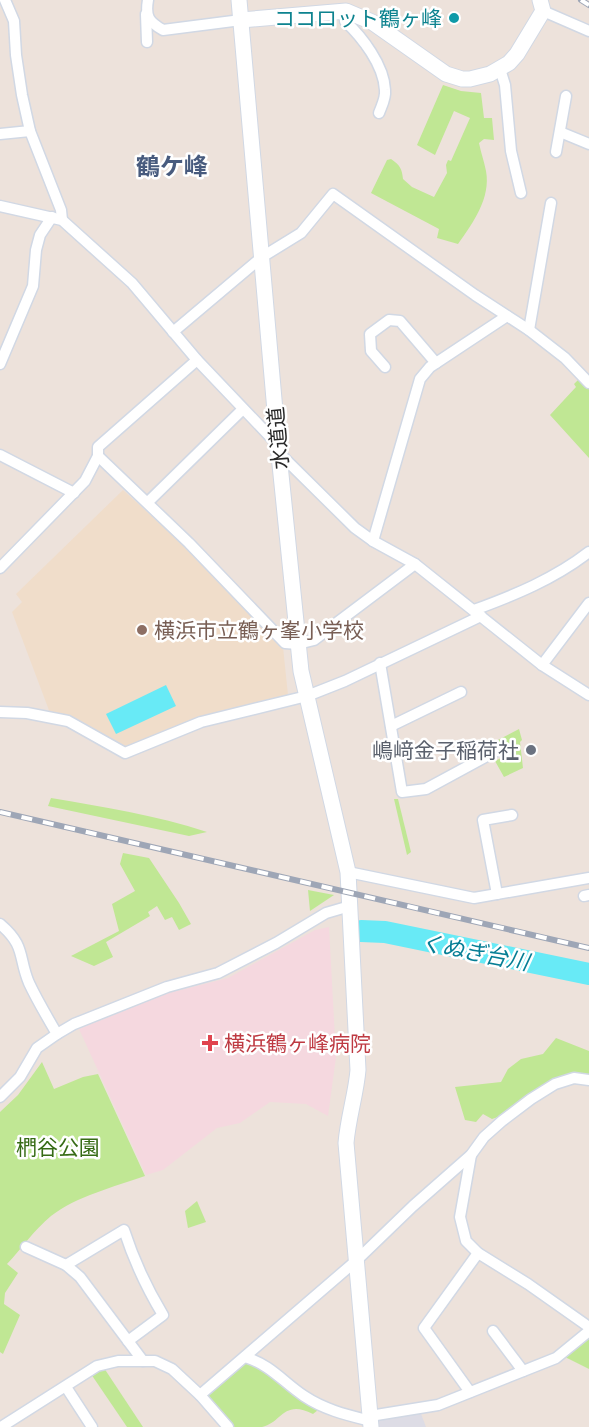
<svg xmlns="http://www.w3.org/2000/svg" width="589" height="1427" viewBox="0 0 589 1427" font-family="Raleway,'Noto Sans JP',sans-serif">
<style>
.industrial{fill:#dddce5}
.education{fill:#f0ddca}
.medical{fill:#f5d8df}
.green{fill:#c0e794}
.water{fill:#68eaf6}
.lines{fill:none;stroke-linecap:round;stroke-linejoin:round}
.river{stroke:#68eaf6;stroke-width:22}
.street-casing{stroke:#d1d8e4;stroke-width:13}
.secondary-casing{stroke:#d1d8e4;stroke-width:17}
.street{stroke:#fff;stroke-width:10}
.secondary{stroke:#fff;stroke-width:15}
.rail-casing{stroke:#9ea6b6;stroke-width:6}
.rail{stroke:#fff;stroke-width:4;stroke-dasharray:11;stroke-linecap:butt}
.culture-dot{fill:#0f9aa8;stroke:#fff;stroke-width:2}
.education-dot{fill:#8d6e63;stroke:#fff;stroke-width:2}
.worship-dot{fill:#6b7280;stroke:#fff;stroke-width:2}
.health-dot{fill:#e0444e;stroke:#fff;stroke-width:2}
.labels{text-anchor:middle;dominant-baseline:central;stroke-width:5;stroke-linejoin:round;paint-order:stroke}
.culture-label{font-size:21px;fill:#0d838f;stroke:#fff;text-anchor:end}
.street-label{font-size:21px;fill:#2a2a2a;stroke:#fff}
.education-label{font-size:21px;fill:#785e54;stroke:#fff;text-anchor:start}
.worship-label{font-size:21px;fill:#5b616d;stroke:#fff;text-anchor:end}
.health-label{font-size:21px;fill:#be3a42;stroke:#fff;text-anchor:start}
.park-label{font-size:21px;fill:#376c16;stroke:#fff}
.water-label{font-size:22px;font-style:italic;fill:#067e95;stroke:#fff}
.quarter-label{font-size:24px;font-weight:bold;fill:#485b7e;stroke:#fff}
</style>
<rect width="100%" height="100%" fill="#ede2db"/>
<polygon class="industrial" points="420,1411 426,1427 377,1427 376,1418"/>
<polygon class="education" points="123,490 199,559 283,647 288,695 197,718 143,742 125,747 77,719 50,713 12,612 22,602 16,594"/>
<polygon class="medical" points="329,927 336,1057 328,1116 306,1104 270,1102 240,1123 217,1128 163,1170 146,1175 79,1029 169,993 228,978 315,930"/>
<g class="green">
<path d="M443,85l18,6 20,2 3,25h8l2,22 -10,-1 -5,4c2,10 5,18 7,28 5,27 -13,52 -28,73l-21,-6 2,-9 -68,-36 16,-33 4,-1c9,6 11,10 12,20l9,8 22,10 13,-24 -1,-8 2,-5 3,1 19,-43 -16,-7 -19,44 -18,-10z"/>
<polygon points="581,377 589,385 589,458 550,415 576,387 574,384"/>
<polygon points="519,729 522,740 520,742 523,768 504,777 495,761 501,758 496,741"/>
<path d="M51,798c52,9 105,17 156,34l-18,4 -141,-30z"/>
<polygon points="394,799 398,799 411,852 407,855"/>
<polygon points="123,853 149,858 179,903 191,924 179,930 172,917 165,920 157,906 148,912 150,916 106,942 113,957 94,966 71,956 119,931 112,904 135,891 120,864"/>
<polygon points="308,890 334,895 310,911"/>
<polygon points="556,1038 589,1051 589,1077 583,1074 501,1116 492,1119 483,1114 476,1122 465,1120 455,1087 501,1082 508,1069 521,1059 543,1054"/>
<path d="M42,1062l12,27 29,-12 15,-3 47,102c-31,11 -68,20 -94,40 -17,14 -29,32 -44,48l11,9 -13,20 -1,11 16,11 -17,39 -3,-2v-240l18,-17z"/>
<polygon points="197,1201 206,1222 188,1228 185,1211"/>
<polygon points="589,1337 589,1369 565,1357"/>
<path d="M242,1364h14l62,46 -5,4c-30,-15 -31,9 -51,13 -9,0 -20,0 -30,0l-25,-32z"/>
<polygon points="104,1368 143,1427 127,1427 91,1374"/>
</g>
<polygon class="water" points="166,685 176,706 116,734 106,714"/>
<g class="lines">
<polyline class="river" points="361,931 385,932 589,974"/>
<g class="street-casing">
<g id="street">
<polyline points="5,0 14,21 16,55 22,95 30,131 61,210 62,220"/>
<path d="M148,0c-3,17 1,22 15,30l78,-10"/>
<path d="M346,11l-1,10c17,16 39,44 40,69 1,8 -3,15 -6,23"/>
<polyline points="543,11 589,31"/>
<polyline points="146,14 147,42"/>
<polyline points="500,69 505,85 511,151 521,193"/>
<polyline points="560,132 589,144"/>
<polyline points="0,134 30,131"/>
<polyline points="556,152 566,96"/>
<polyline points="0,206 62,220 132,283 197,360 278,445"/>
<polyline points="529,330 551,203"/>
<polyline points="173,332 262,257 301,233 333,194 475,295 529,330 565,358 589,383"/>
<polyline points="0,364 33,286 36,250 40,235 52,217"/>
<polyline points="385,367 371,351 370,334 389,320 400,321 436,363"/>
<polyline points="279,453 355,528 373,541 415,564 542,665 589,695"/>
<polyline points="0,455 74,493"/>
<polyline points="98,456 189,543 285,643 298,644 314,640 415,564"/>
<polyline points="148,502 243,409"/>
<polyline points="373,541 420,379 430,367 507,316"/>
<polyline points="0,568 85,481 98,456 98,447 197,360"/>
<path d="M474,610c41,-15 80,-31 115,-58"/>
<polyline points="380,663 402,792 426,789 498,750"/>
<polyline points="542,665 589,603"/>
<polyline points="0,712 27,713 68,721 125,753 201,722 307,696 345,681 481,616"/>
<polyline points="391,726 461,692"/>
<polyline points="348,872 474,898 589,878"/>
<polyline points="497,894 483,820 512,815"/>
<polyline points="584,896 589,895"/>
<path d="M0,924c26,22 18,33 29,59 8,17 18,34 28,51"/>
<polyline points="0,1097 20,1077 37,1048 57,1034 74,1024 167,987 218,973 276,943 326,913 350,906"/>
<polyline points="471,1155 460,1217 466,1241 478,1253 528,1284 589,1327"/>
<polyline points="26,1247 66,1265 80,1277 143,1361"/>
<path d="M66,1265l58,-35c10,31 22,57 39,85l-35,26"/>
<polyline points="493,1331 523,1371"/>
<path d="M245,1357c26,8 38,25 59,39 21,14 43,19 67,25"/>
<polyline points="66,1387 92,1427"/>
<polyline points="470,1392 424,1328 478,1253"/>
<polyline points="200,1395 357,1260 413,1206 471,1155 484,1137 502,1121 531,1099 555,1084 574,1078 589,1080"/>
<polyline points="370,1416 438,1405 556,1358 589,1331"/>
<polyline points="1,1427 97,1366 118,1361 155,1361 172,1369 200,1395 228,1427"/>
</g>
</g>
<g class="secondary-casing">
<g id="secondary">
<path d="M239,0l39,445 23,226 47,201 10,198c-2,24 -10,48 -12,73l25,284"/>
<polyline points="241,20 346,11 372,22 446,74 462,79 470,79 490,74 509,63 517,54 543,11 540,0"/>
</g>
</g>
<use href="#street" class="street"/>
<use href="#secondary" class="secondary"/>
<g class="rail-casing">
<g id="rail">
<polyline points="581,0 589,5"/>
<polyline points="0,812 589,948"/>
</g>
</g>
<use href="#rail" class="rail"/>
</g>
<circle class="culture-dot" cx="454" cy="18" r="6"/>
<circle class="education-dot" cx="142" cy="630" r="6"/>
<circle class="worship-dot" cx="531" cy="750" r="6"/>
<path class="health-dot" d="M207 1034h6v6h6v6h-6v6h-6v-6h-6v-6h6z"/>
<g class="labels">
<g class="culture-label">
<text x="442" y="18">ココロット鶴ヶ峰</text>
</g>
<g class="street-label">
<text transform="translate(278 438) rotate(-95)">水道道</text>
</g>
<g class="education-label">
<text x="154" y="630">横浜市立鶴ヶ峯小学校</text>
</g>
<g class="worship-label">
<text x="519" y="750">嶋﨑金子稲荷社</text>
</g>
<g class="health-label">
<text x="224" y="1043">横浜鶴ヶ峰病院</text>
</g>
<g class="park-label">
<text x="58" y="1147">椚谷公園</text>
</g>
<g class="water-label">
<text transform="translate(475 952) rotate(11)">くぬぎ台川</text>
</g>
<g class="quarter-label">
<text x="172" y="166">鶴ケ峰</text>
</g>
</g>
</svg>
